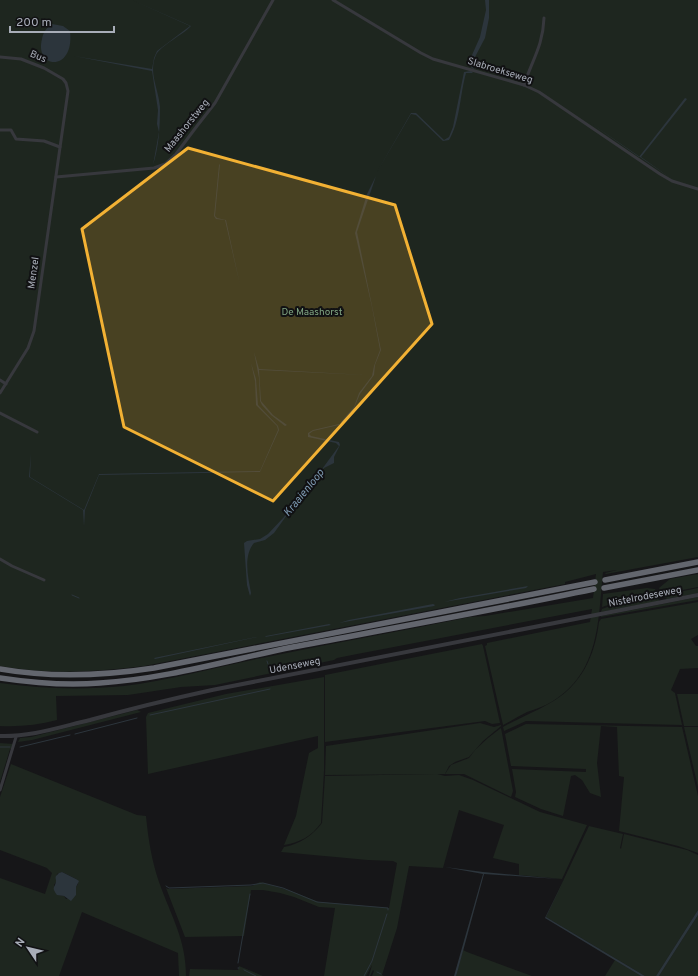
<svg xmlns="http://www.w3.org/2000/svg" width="698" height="976" viewBox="0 0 698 976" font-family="Overpass,sans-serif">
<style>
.green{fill:#1e261f;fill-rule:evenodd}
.water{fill:#2c353c}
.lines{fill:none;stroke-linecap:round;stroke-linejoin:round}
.stream{stroke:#2c353c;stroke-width:1}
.minor{stroke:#37383d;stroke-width:3}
.tertiary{stroke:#37383d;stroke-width:4}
.motorway{stroke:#63666e;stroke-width:5.5}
.marked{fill:#f2b134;fill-opacity:0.2;stroke:#f2b134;stroke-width:3;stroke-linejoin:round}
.labels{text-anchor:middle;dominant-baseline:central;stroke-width:4;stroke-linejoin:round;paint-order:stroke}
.street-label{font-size:10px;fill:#a8adb8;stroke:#111113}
.park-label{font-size:10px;fill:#7fa381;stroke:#111113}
.water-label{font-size:11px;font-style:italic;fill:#7f9bb3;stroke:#111113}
</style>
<rect width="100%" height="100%" fill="#161618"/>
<g class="green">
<path d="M0,0h698v557l-92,17 -1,-1 12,-3 -14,2c-5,48 -3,100 -50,129 -8,5 -17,8 -26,11 -8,4 -16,9 -24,13l-18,-79 2,-1v-2l103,-21 2,-13 -240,46 -15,3 -3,2 -119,25 -34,2 -53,8 -72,1 1,24c-19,5 -38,7 -57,6v-43c41,6 83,7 124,3 48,-6 95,-20 143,-29 67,-14 135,-26 203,-40l15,-1 108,-18 3,-24 -31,8v2l-421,82c-48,6 -96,9 -144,0z"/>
<polygon points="698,574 698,587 672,592 662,596 661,594 659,588 670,579"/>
<path d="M647,588l8,1 3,7c-19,1 -38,5 -56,11l1,-13z"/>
<polygon points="698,588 698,593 667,599 664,597 674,593"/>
<polygon points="698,597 698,600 601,617 601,616"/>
<path d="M658,598l1,3 -58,11 1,-3c18,-7 37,-10 56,-11z"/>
<path d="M698,602v33l-7,4 5,7h2v22l-18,1 -9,21 4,3 7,32 -156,-4 -22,10 -1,-4c16,-9 32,-15 47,-24 31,-17 45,-47 49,-81l2,-3z"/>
<polygon points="482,644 483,646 500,723 492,724 485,721 325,742 325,675"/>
<path d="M324,677v94l-3,52c-9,13 -22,20 -37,22l12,-29 13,-63 9,-5v-12l-170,38 -2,-57 2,-4 78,-19z"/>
<polygon points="677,694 698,694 698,726 684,726"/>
<polygon points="137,710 141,712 32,740 18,742 20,738 31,737"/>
<polygon points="480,723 494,727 501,725 501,726 483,741 469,757 455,762 449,766 445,774 325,775 326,746"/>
<polygon points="526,724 682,727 698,796 698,853 678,846 619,831 624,777 619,776 617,727 601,726 597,763 601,797 590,793 582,780 575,775 571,776 563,816 541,809 515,797 516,792 512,769 586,772 586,769 511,766 505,734"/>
<polygon points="684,727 698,727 698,787"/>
<polygon points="501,728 513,791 511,797 464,774 445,774 451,765 469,758 475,750 488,738"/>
<polygon points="0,743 13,744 13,749 10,749 0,782"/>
<path d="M11,764l126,51 9,1c2,22 6,46 13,66 12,34 27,57 27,94h-7l-1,-23 -96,-41 -23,64h-59v-98l45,16 7,-21 -5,-5 -47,-18v-53zM62,872l14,7 2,5 -2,3v8l-10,4 -2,-3 -5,-1 -5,-10 2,-3 1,-8z"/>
<path d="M437,774l8,2 14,-1 14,5 67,32 47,13 -25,54 -43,-4v-11l-26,-6 11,-33 -45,-15 -16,58 -34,-2 -12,62 -15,47 2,1h-12l2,-5 -1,-1 -3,6h-1l3,-11 -6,11h-42l11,-68 -16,-1 -25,-10 -14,-4 -17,-3h-12l-7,46 -59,1 -19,-49 2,1 84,-3 8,-4 31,9 28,11 70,6 8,-45 -4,-2 -25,-1 -87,-8 3,-5c16,-3 28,-11 38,-24l3,-47z"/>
<polygon points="589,826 623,834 620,848 621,849 624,834 687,850 698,855 698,910 656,976 645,976 546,917"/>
<polygon points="698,915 698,976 659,976"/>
<polygon points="463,950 467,952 532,976 456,976"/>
<polygon points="615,960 641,976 605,976"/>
<polygon points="239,966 263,976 189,976 190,969 238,970"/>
</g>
<g class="water">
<path d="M132,0l59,26c-7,8 -31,20 -35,29 -8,17 3,35 4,52 0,19 -1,40 -7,58l6,-33 -2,-8 1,-14 -6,-39 -78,-15 78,13 2,-11 3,-7 33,-25z"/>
<polygon points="485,0 489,0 489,18 485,38 475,57 473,64 474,70 470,66 472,55 480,37 486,10"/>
<path d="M52,24l11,2 7,5c5,42 -36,38 -28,8 1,-6 4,-11 10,-15z"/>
<path d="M471,71l2,1 -1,1h-6c-6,21 -6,49 -17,67l-6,1 -27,-26 -5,-1 -34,58 34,-59h5l28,27 5,-3 4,-10 11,-55z"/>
<polygon points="685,98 687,99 641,157 672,179 589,122 639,157"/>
<polygon points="220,164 215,216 217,218 226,220 240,285 225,220 216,219 214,216 219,165"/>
<polygon points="376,176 357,232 381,350 375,365 374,375 360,394 352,413 342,423 341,422 354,407 359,393 372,376 374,366 380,350 372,307 355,233 367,194"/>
<polygon points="254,352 259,369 365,375 259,370 261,401 273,415 287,425 285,426 271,415 262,405 260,401 259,378"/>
<polygon points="251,363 256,379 258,405 278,426 279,430 260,472 99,475 85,510 84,526 83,510 29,477 31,453 30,477 84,510 99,474 260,471 278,430 277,426 256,405 255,381"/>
<path d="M339,424v1l-26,6 -4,3 2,2 28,6 1,3 -6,12v6l-10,5 -21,32 -11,8 -18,25 -9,7 -11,3c-11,13 -6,34 -3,50l-1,3 -3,-11 -3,-42 3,-2 13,-2 8,-5 16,-17 10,-15 20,-22 25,-34 -3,-3 -28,-6v-4l5,-3z"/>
<polygon points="528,586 526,588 444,602 460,598"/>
<polygon points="433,604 435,605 434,606 339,623 349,620"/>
<polygon points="329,624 331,625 265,637 266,636"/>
<polygon points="256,637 257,637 155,659 154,658"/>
<polygon points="445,867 483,872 559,879 484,874 457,973 456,976 454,976 483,874"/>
<path d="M62,872l14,7 3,2 -3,6v8l-5,6 -7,-5 -7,-1c-6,-9 -2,-6 -1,-14 0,-2 -1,-4 0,-5l3,-3z"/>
<polygon points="564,880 546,917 645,976 641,976 545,918"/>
<polygon points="698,910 698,915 659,976 656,976"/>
</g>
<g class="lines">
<g class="stream">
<polyline points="72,595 79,598"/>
<polyline points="267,661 268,664"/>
<polyline points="268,666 269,669"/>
<polyline points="150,715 270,689"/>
<polyline points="75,734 137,718"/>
<polyline points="0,747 10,747"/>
<polyline points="20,747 70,735"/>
<polyline points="166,886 169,888 251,885 263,883 283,888 317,902 388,908 388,910"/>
<polyline points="238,963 250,894"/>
<polyline points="238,968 239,968"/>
<polyline points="244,970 256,976"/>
<polyline points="377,972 381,974"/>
<polyline points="364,976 372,961 387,914"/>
</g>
<g class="minor">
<polyline points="333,0 421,53 433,59 524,85 539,92 660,174 672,181 698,189"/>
<polyline points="0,57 21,59 44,68 63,79 66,83 68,91 34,331 28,348 0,393"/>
<path d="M524,85c8,-25 19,-39 20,-67"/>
<polyline points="0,130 11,130 16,139 44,141 60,147"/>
<polyline points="56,177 154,168 165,164 176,154 197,126 215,103 273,0"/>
<polyline points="0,380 6,384"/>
<polyline points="0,413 37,432"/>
<polyline points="0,559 12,566 44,580"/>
<polyline points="0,790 16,737"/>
</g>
<path class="tertiary" d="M0,736c31,1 60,-9 90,-16 40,-11 81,-21 122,-30l486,-95"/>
<g class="motorway">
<polyline points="605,580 698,562"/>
<polyline points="604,588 698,570"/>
<path d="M0,669c51,9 102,7 154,-1l441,-86"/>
<path d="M0,678c33,5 66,8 100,5 65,-4 129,-23 193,-36 101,-19 201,-37 301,-58"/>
</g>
</g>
<path class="marked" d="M188,148l207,57 37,119 -159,177 -149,-74 -42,-198z"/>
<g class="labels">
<g class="street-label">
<text transform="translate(38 57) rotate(23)">Bus</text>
<text transform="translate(500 71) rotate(17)">Slabroekseweg</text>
<text transform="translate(187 126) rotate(-51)">Maashorstweg</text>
<text transform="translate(34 273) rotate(-82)">Menzel</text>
<text transform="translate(645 597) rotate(-11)">Nistelrodeseweg</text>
<text transform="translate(295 666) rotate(-11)">Udenseweg</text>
</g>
<g class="park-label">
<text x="312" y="312">De Maashorst</text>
</g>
<g class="water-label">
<text transform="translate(304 493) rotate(-51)">Kraaienloop</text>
</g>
</g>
<g transform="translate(28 948) rotate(305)" stroke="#111113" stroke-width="3" paint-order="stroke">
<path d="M0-3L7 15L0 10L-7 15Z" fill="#a8adb8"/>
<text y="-6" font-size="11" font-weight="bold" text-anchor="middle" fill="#a8adb8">N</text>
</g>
<path d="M10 26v6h104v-6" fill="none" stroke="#a8adb8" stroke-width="2"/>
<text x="16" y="26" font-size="12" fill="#a8adb8" stroke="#111113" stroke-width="3" paint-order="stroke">200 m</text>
</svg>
